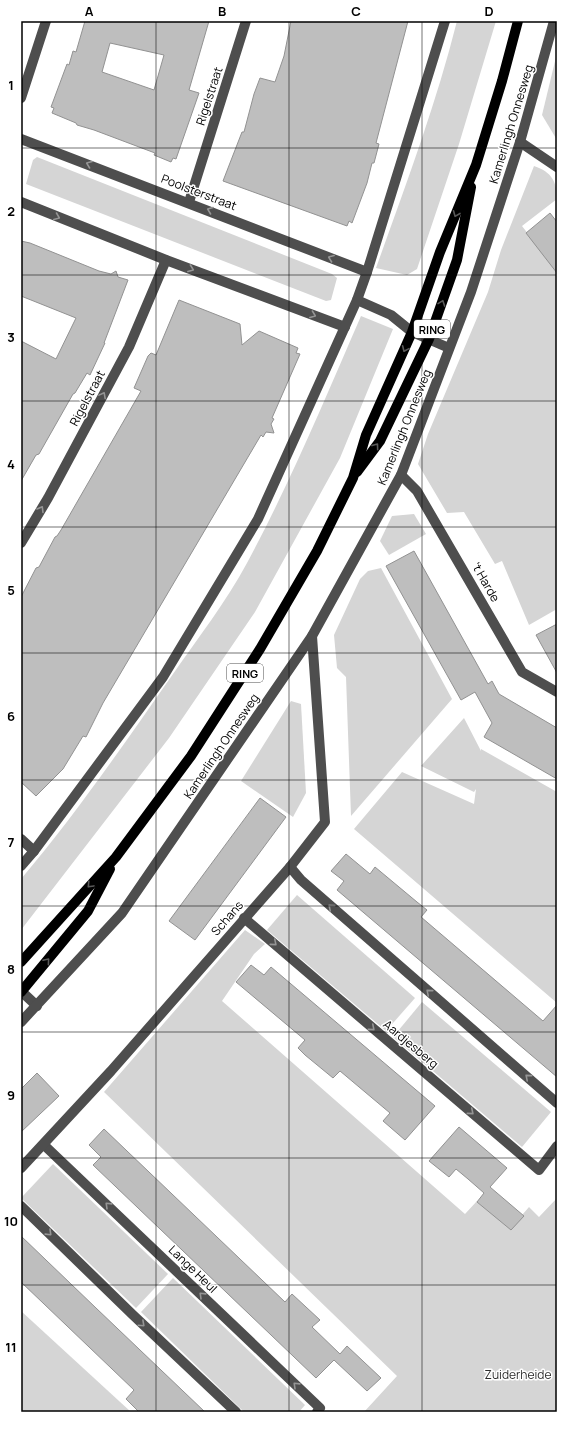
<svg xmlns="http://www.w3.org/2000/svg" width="578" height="1433" viewBox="0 0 578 1433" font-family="Manrope,sans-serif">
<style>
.green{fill:#d5d5d5}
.building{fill:#bebebe;stroke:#929292;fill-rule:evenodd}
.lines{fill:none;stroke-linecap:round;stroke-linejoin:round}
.minor{stroke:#4e4e4e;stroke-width:10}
.major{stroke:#000;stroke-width:10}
.oneway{stroke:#959595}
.oneway2{stroke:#595959}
.grid{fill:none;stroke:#000;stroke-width:1;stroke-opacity:0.55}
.labels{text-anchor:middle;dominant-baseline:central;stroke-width:3;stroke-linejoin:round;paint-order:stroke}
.shield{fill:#fff;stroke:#4c4c4c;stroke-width:1}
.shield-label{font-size:11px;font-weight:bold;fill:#000}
.street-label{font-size:12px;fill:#000;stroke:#fff}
.park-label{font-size:12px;fill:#2c2c2c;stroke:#fff}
.neatline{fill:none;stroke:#000;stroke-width:1.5}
.grid-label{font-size:13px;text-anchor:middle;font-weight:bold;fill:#000}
</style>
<rect width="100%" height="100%" fill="#fff"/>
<g class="green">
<path d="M457,21h39l-37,123 -42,125 -10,6 -31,-7c29,-81 60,-163 81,-247z"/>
<polygon points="557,53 557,140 542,115"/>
<polygon points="37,157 332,274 337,278 331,300 326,301 26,184 33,160"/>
<path d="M534,166c18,6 23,16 23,33l-35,27 35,45v338l-28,16 -27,-64 -7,3 -31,-52 -17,1 -29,-49 10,-30 60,-142 13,-42z"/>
<path d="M361,316l32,13 -53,129 -85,154 -86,126 -148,192v-51c55,-65 103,-135 152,-205 25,-36 53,-72 74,-111 43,-80 78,-164 114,-247z"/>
<polygon points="414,514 426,534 389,555 380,541 392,516"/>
<polygon points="381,568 452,699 351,816 346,677 337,668 334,635 360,579 368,571"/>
<polygon points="291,701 301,704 306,793 293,817 241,781"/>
<polygon points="464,718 481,751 481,749 557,792 557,1003 354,829 402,772 474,804 476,789 474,792 421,766"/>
<polygon points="297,895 415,998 386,1031 267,930"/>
<polygon points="245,930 265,944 254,954 222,1001 465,1214 477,1201 510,1229 529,1207 539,1217 557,1198 557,1412 364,1412 397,1376 104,1092"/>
<polygon points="422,1002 551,1112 522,1147 393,1037"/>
<polygon points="53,1164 168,1274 136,1308 21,1198"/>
<polygon points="173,1278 305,1405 299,1412 244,1412 141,1312"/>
<polygon points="21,1311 131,1412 21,1412"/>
</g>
<g class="building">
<path d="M85,21h124l-20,69 10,3 -23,66 -3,-1 -2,4 -17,-7 1,-2 -61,-23 -17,-5 -1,-2 -24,-10 2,-5 -3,-1 16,-43 2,1 4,-14 3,1zM110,43l54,12 -10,35 -52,-18z"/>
<polygon points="291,21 408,21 376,143 379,144 374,163 372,163 367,183 352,223 349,221 347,226 223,181 242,132 244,132 254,94 260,78 275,82 284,56"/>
<polygon points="550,213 557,222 557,273 526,233"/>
<polygon points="21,241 30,243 99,271 111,274 116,271 118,277 128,280 104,343 105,343 90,375 87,373 75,393 73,394 39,454 36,455 21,481 21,341 56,359 76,318 21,296"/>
<polygon points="179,300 240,324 242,345 259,331 298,348 296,353 300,354 272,418 274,419 271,424 274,433 266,432 263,437 261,435 103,703 86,737 83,736 63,769 36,796 21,782 21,597 36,568 39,567 55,537 57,536 61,530 141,391 134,388 148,356 151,353 156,355"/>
<polygon points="414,551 488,684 492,681 499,694 557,728 557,779 484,737 492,723 475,692 461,700 386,566"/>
<polygon points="557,624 557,673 536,635"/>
<polygon points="260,798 286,817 195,940 169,921"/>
<polygon points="346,854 370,874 375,867 417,902 427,910 421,917 543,1021 557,1005 557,1077 337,890 344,881 331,871"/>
<polygon points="251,965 264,975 271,967 435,1106 405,1140 383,1121 390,1113 340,1071 333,1078 305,1055 298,1048 305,1040 236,982"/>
<polygon points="37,1073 59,1096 21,1132 21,1089"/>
<polygon points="459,1127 507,1168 490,1187 524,1216 511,1230 477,1202 484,1193 468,1179 456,1169 449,1177 429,1161"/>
<polygon points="104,1129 285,1302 292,1294 320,1320 312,1327 340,1354 347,1346 381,1378 367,1391 334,1360 316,1378 93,1165 101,1157 89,1145"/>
<polygon points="21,1236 96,1308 205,1412 139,1412 126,1399 134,1390 21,1282"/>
</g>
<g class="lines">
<g class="minor">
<polyline points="21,98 46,21"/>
<polyline points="21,139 367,272"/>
<polyline points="520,142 557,167"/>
<polyline points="21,202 166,260 345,327"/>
<polyline points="189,202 246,21"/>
<polyline points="357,300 391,315 412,332 449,348"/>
<polyline points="401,475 417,491 522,672 557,692"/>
<polyline points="21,543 48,498 129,347 166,260"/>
<polyline points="21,839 34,851"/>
<polyline points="21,866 34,851 163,677 258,519 357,300 367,272 445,21"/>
<polyline points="290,867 301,880 557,1103"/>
<polyline points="244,918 539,1170 557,1146"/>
<polyline points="21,991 37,1006"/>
<polyline points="21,1022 122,913 312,636 401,475 471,292 520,142 554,21"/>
<polyline points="44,1145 320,1408 317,1412"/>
<polyline points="21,1168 111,1071 290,867 325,822 312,636"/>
<polyline points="21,1206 133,1315 236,1412"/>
</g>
<g class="major">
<polyline points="357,472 380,441 429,339 457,260 471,187"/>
<polyline points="21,962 116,857 191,756 260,649 317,551 353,478 366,435 412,332 440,252 476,165 502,81 518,21"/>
<polyline points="21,992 88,911 110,869"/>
</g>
</g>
<defs><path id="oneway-chevron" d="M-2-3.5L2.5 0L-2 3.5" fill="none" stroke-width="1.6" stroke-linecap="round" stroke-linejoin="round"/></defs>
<g class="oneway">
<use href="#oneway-chevron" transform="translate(89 164) rotate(-159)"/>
<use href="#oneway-chevron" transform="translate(210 210) rotate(-159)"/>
<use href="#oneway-chevron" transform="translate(57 217) rotate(22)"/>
<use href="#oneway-chevron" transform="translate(331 258) rotate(-159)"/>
<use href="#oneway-chevron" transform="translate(191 269) rotate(21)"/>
<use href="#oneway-chevron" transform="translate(313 315) rotate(21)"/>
<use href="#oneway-chevron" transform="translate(103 395) rotate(-62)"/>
<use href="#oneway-chevron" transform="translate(41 509) rotate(-59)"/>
<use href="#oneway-chevron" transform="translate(331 907) rotate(-139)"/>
<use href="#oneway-chevron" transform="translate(274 943) rotate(41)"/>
<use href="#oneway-chevron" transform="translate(429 992) rotate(-139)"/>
<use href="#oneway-chevron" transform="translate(372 1028) rotate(41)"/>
<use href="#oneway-chevron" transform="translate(528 1077) rotate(-139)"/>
<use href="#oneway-chevron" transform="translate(471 1112) rotate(40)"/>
<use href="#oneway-chevron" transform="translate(108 1205) rotate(-136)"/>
<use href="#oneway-chevron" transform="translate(49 1233) rotate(44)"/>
<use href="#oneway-chevron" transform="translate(202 1295) rotate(-136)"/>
<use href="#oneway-chevron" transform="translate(142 1324) rotate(43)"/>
<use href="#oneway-chevron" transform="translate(296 1385) rotate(-136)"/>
</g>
<g class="oneway2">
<use href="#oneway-chevron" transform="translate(456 214) rotate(112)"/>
<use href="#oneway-chevron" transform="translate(442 303) rotate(-70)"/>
<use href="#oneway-chevron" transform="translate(405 349) rotate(114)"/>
<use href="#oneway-chevron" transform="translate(376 446) rotate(-54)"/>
<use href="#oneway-chevron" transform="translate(90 885) rotate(133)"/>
<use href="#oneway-chevron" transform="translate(47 961) rotate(-50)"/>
</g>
<path class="grid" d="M156,21v1391M289,21v1391M422,21v1391M21,148h536M21,275h536M21,401h536M21,527h536M21,653h536M21,780h536M21,906h536M21,1032h536M21,1158h536M21,1285h536"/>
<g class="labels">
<g class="shield">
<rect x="414" y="320" width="36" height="18" rx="3"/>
<rect x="227" y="664" width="36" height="18" rx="3"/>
</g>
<g class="shield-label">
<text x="432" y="329">RING</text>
<text x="245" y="673">RING</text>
</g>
<g class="street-label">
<text transform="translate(209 96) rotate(-72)">Rigelstraat</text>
<text transform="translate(511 124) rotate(-73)">Kamerlingh Onnesweg</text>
<text transform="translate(199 192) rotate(21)">Poolsterstraat</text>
<text transform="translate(87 398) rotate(-62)">Rigelstraat</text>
<text transform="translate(404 427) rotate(-68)">Kamerlingh Onnesweg</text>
<text transform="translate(486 582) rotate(60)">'t Harde</text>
<text transform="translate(221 746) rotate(-56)">Kamerlingh Onnesweg</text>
<text transform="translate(227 918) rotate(-49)">Schans</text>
<text transform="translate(411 1044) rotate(40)">Aardjesberg</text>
<text transform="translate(193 1269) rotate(44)">Lange Heul</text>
</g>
<g class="park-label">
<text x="518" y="1374">Zuiderheide</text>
</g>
</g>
<rect width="578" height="1433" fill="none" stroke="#ffffff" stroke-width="44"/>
<rect x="22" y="22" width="534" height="1389" class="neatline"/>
<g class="grid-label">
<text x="89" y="16">A</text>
<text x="222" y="16">B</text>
<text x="356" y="16">C</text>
<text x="489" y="16">D</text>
<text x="11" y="90">1</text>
<text x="11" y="216">2</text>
<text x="11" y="342">3</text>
<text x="11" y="469">4</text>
<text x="11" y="595">5</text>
<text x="11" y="721">6</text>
<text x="11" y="847">7</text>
<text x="11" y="974">8</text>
<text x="11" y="1100">9</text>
<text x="11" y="1226">10</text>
<text x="11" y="1352">11</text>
</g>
</svg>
